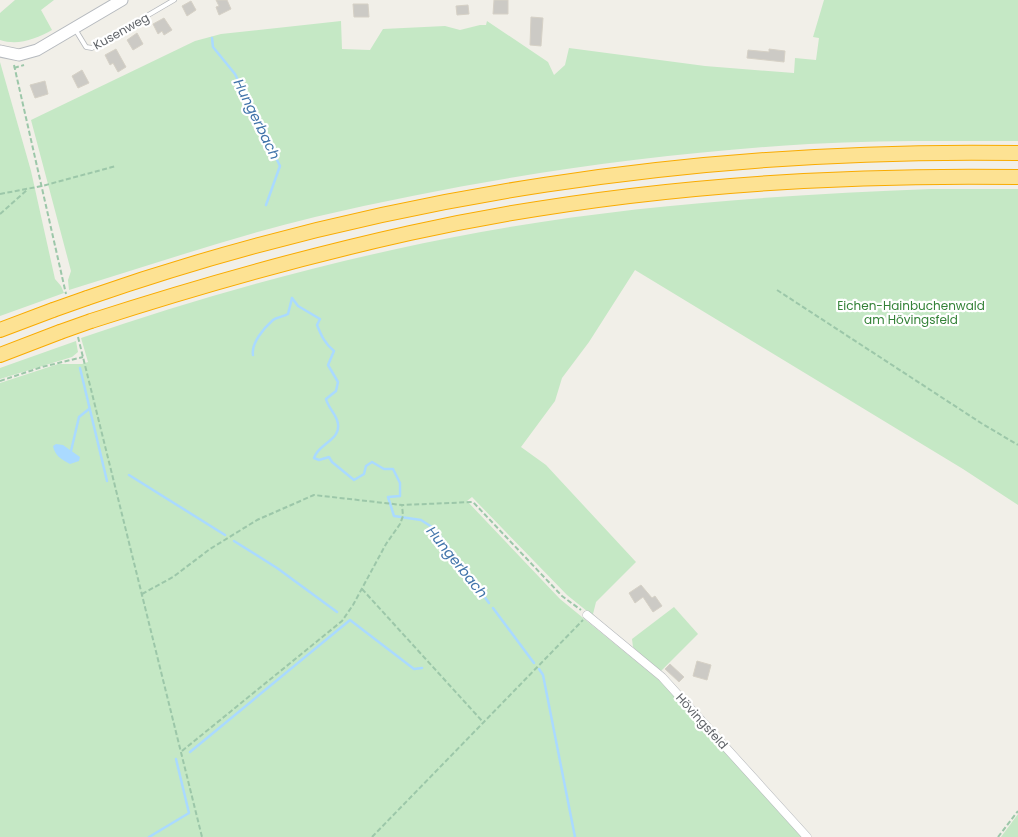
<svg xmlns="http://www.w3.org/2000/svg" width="1018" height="837" viewBox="0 0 1018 837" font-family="Poppins,sans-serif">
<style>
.green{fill:#c5e8c5}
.water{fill:#aadaff}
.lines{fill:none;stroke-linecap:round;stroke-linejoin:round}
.stream{stroke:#aadaff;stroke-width:2.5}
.building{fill:#cccac5;stroke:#d6d1c6}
.lane-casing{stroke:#b5b8bc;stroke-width:5.5}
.street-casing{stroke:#b5b8bc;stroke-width:9}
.secondary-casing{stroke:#b6babf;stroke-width:13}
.highway-casing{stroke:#f9ab00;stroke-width:16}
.path{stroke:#9cc7a9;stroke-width:2;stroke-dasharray:5 2.5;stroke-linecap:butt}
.lane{stroke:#fff;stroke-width:4}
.street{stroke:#fff;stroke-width:8}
.secondary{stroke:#fff;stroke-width:11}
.highway{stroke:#fde293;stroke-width:14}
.highway-bridge-casing{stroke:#f9ab00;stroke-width:16;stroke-linecap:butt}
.highway-bridge{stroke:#fde293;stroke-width:14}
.labels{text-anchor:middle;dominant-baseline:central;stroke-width:4.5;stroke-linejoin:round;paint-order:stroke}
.street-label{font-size:12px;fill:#5f6368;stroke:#fff}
.park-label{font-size:12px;fill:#348238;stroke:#fff}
.water-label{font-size:14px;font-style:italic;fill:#4174aa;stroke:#fff}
</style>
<rect width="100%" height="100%" fill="#f1efe8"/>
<g class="green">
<path d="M15,0h39l-13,10 11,20c-16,9 -34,16 -52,10v-27z"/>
<path d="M824,0h194v141c-70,0 -139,-1 -209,3 -166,10 -331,35 -494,73 -83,20 -164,48 -246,73l-1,-10 3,-9 -40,-151 164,-79 26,-7 120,-13 1,28 28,1 13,-21 62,-3 15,4 20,-5h6l1,-4 61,41 6,13 11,-10 4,-17 136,18 89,7 1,-15 21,2 3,-22 -6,-1z"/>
<polygon points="0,62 31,171 55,279 61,286 64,293 0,316"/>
<path d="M931,189h87v316l-55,-36 -328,-199 -46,72 -27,36 -7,23 -34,46 25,18 90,97 -40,40 -3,12 5,6 -31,-25 -95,-98 -5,4 93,98 99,81 144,157h-803v-454l58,-19h24l6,-2 -7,-24c130,-45 264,-81 400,-106 148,-27 299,-37 450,-43z"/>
<polygon points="76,341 78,352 72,357 0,379 0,368"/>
<polygon points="674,607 698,634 660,672 633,647 632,639"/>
<polygon points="1018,814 1018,837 1001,837"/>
</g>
<path class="water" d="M56,444l7,1 17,12 -1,4 -9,3c-9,-5 -15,-8 -17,-18z"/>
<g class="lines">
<g class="stream">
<polyline points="212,38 213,47 235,74 280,166 266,205"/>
<path d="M292,298l6,8 22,13 -3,6c4,10 8,19 17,26l-6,14 10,17 -2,9 -10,8c2,8 8,13 11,21 7,20 -19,23 -23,38l5,2 10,-3 3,5 22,18 10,-6 2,-8 6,-4 12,7h9l7,14v13l-12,1 6,19 27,4 14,9 54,74"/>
<path d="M253,355c-2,-12 11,-27 20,-35 4,-3 10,-3 15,-6l4,-16"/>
<polyline points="80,368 107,481"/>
<polyline points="71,451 79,417 89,409"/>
<polyline points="129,475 225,535"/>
<polyline points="234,541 277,568 337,612"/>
<polyline points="493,608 534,663"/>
<polyline points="539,669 543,675 575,837"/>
<polyline points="190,752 350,620 414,669 422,668"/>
<polyline points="149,837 189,813 176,759"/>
</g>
</g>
<g class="building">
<polygon points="216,0 227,0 231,9 219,15 216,7 219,6"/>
<polygon points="494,0 508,0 508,14 493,14"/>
<polygon points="191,1 196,10 187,16 182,6"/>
<polygon points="353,4 368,4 369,17 354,17"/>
<polygon points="468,5 469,14 457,15 456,6"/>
<polygon points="531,17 543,18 541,46 530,45"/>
<polygon points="164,18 172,30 164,35 162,31 158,34 153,24"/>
<polygon points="137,33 143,44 133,50 127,40"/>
<polygon points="116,49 126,67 118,72 113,63 110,65 105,55"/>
<polygon points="769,49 785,51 784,62 747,58 748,50 769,52"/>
<polygon points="82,70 89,83 78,88 72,76"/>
<polygon points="45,81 48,94 35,98 30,85"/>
<polygon points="641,585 652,598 655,596 662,606 653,612 643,597 635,603 629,593"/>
<polygon points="697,661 711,665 707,680 693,676"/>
<polygon points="670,664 684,677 679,682 665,669"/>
</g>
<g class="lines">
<g class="lane-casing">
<polyline id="lane" points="75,29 86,47 92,48 174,0"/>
</g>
<g class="street-casing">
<polyline id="street" points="587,615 662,677 807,837"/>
</g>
<g class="secondary-casing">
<polyline id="secondary" points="0,51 19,55 37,50 122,0"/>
</g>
<g class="highway-casing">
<g id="highway">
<path d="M87,298c298,-104 616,-150 931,-145"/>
<path d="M91,321c105,-34 211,-64 319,-88 199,-44 405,-59 608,-56"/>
<polyline points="0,330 53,310"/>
<polyline points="0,355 60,332"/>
</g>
</g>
<g class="path">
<polyline points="14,65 66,294"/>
<polyline points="14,68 24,65"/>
<polyline points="0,194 42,186 116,166"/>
<polyline points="0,214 28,189"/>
<polyline points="777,290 981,423 1018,445"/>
<polyline points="78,337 202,837"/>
<polyline points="0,381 42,367 83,357"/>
<polyline points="362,589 483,722"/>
<polyline points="142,594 173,577 210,549 257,520 314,495 402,505 473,502 562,596 581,610"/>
<polyline points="182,751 342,621 353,605 386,544 400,524 403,516 402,505"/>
<polyline points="372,837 583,620"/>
<polyline points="998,837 1018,811"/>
</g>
<use href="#lane" class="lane"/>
<use href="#street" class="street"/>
<use href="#secondary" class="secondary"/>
<use href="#highway" class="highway"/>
<g class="highway-bridge-casing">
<g id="highway-bridge">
<polyline points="53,310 87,298"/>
<polyline points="60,332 91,321"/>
</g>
</g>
<use href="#highway-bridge" class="highway-bridge"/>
</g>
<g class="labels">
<g class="street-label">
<text transform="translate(121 31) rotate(-29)">Kusenweg</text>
<text transform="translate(702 721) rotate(48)">Hövingsfeld</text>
</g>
<g class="park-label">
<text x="911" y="305">Eichen-Hainbuchenwald<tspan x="911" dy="14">am Hövingsfeld</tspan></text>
</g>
<g class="water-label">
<text transform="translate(257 119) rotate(64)">Hungerbach</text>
<text transform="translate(457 562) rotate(51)">Hungerbach</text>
</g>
</g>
</svg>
